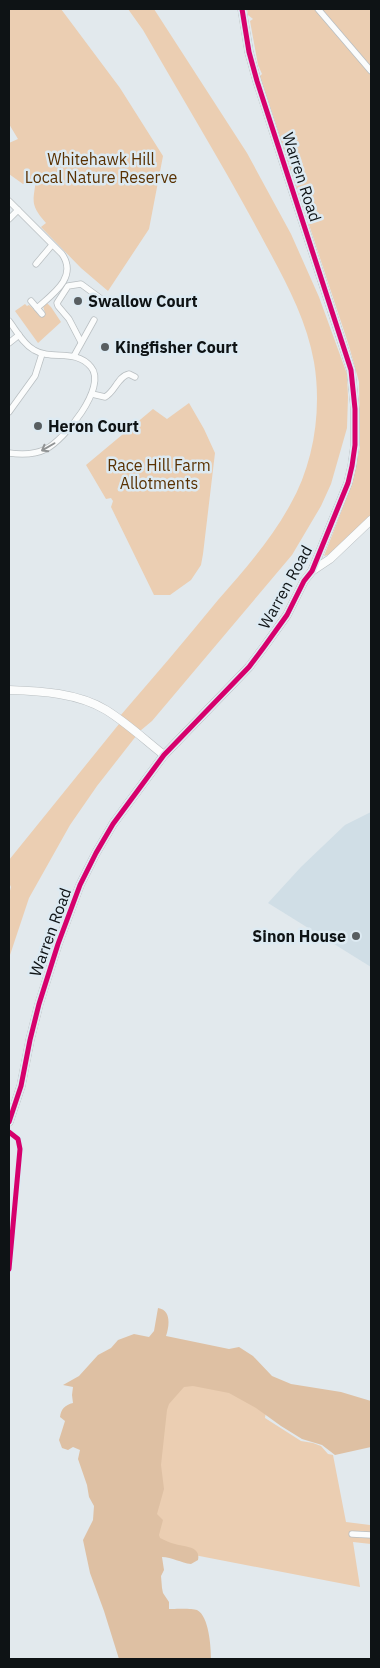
<svg xmlns="http://www.w3.org/2000/svg" width="380" height="1668" viewBox="0 0 380 1668" font-family="'IBM Plex Sans',sans-serif">
<style>
.built{fill:#d0dee6}
.green{fill:#ebceb2}
.forest{fill:#dec0a3}
.lines{fill:none;stroke-linecap:round;stroke-linejoin:round}
.street-casing{stroke:#b9bfc2;stroke-width:7}
.secondary-casing{stroke:#b9bfc2;stroke-width:9}
.street{stroke:#fbfcfc;stroke-width:5.5}
.secondary{stroke:#fbfcfc;stroke-width:8}
.cycleway-casing{stroke:#ddeaf2;stroke-width:8}
.cycleway{stroke:#d6006c;stroke-width:5}
.oneway{stroke:#909394}
.poi-dot{fill:#585e61;stroke:#ddeaf2;stroke-width:2}
.labels{text-anchor:middle;dominant-baseline:central;stroke-width:5;stroke-linejoin:round;paint-order:stroke}
.park-label{font-size:16px;fill:#593102;stroke:#ddeaf2}
.street-label{font-size:16px;fill:#0e1315;stroke:#ddeaf2}
.poi-label{font-size:16px;font-weight:bold;fill:#0e1315;stroke:#ddeaf2;text-anchor:start}
</style>
<rect width="100%" height="100%" fill="#e2e9ed"/>
<polygon class="built" points="371,812 371,967 268,903 301,867 345,825"/>
<g class="green">
<path d="M9,9h52l59,79 43,68 -14,73 -41,62 -27,-23 -40,-41 5,-4c-16,-18 -13,-21 -10,-43l-13,4 -14,-10v-31l9,-4 -9,-15z"/>
<path d="M128,9h26l93,144 44,81 28,63 28,77 1,23 -1,31 -16,56 -10,22 -29,49 -140,166 -12,10 -43,55 -27,39 -41,73 -20,60v-64l2,-7 -2,-4v-23l110,-136 1,-8c33,-38 66,-77 98,-116 26,-30 53,-60 72,-95 24,-42 32,-95 24,-143 -8,-46 -32,-87 -54,-128 -37,-69 -78,-136 -117,-204z"/>
<polygon points="247,9 371,9 371,515 328,555 324,556 352,484 360,447 359,382 349,346 260,76 262,74 258,65 250,21 253,19 248,15"/>
<polygon points="46,302 51,307 61,322 38,343 15,311 25,304 27,306 29,305 41,316 45,313 43,306"/>
<polygon points="189,403 204,429 215,453 203,554 201,565 191,580 170,595 154,595 111,507 113,501 111,498 106,499 86,465 153,409 167,419"/>
<polygon points="165,1372 268,1397 265,1418 301,1441 313,1443 321,1446 328,1454 333,1455 346,1522 370,1525 371,1523 371,1544 353,1542 360,1587 153,1547"/>
</g>
<path class="forest" d="M158,1308c14,2 11,19 8,28l63,13 10,-2 14,9 19,20 19,8 50,8 30,9v46l-36,8 -13,-10 -20,-6 -21,-13 -25,-18 -27,-15 -36,-7 -9,1 -15,17 -2,6 -6,55 3,24 -7,25 6,6 -4,15 1,3c5,2 10,5 15,6 10,3 26,2 23,16l-7,4c-10,-1 -19,-7 -29,-7l2,13 -3,6 1,12 1,5 6,9v7c5,0 23,-1 28,1 12,6 14,37 14,49h-92l-15,-48 -14,-38 -7,-33 10,-20 1,-14 -5,-9 -2,-12 -9,-26 2,-9 -7,-3 -5,3 -6,-2 -3,-8 6,-19 -5,-4c1,-8 5,-12 13,-14l-1,-8 1,-8 -10,-2 16,-9 19,-21 13,-7 7,-8 16,-6 15,3 5,-6z"/>
<g class="lines">
<g class="street-casing">
<g id="street">
<polyline points="318,9 371,71"/>
<path d="M9,201l53,53c16,23 -9,40 -25,54l-6,-7"/>
<polyline points="9,219 18,210"/>
<polyline points="36,264 52,245"/>
<polyline points="37,308 42,314"/>
<path d="M9,321c7,9 14,23 25,29 18,11 41,-2 57,17 17,20 -27,73 -45,82 -12,6 -24,6 -37,4"/>
<polyline points="81,342 69,319 58,306 57,303 68,286 81,284 100,298"/>
<polyline points="9,343 19,335"/>
<polyline points="74,356 94,320"/>
<path d="M92,394l13,3c10,-5 13,-21 24,-23l6,3"/>
<polyline points="9,412 35,376 42,354"/>
<polyline points="352,1534 371,1535"/>
</g>
</g>
<g class="secondary-casing">
<g id="secondary">
<polyline points="312,571 330,559 371,520"/>
<path d="M9,690c32,1 69,3 97,20 21,13 39,30 58,45"/>
<polyline points="9,1122 21,1086 30,1040 39,1004 58,944 80,885 96,853 113,824 164,755 249,667 264,647 287,615 304,581 312,571 348,483 352,466 355,445 355,409 351,370 257,81 249,52 242,9"/>
</g>
</g>
<use href="#street" class="street"/>
<use href="#secondary" class="secondary"/>
<g class="cycleway-casing">
<g id="cycleway">
<polyline points="9,1122 21,1086 30,1040 39,1004 58,944 80,885 96,853 113,824 164,755 249,667 264,647 287,615 304,581 312,571 348,483 352,466 355,445 355,409 351,370 257,81 249,52 242,9"/>
<polyline points="9,1132 18,1139 20,1149 9,1269"/>
</g>
</g>
<use href="#cycleway" class="cycleway"/>
</g>
<defs><path id="oneway-shaft" d="M-6 0H5M1.5-3L5.5 0L1.5 3" fill="none" stroke-width="1.6" stroke-linecap="round" stroke-linejoin="round" transform="scale(1.25)"/></defs>
<use class="oneway" href="#oneway-shaft" transform="translate(48 447) rotate(150)"/>
<g class="poi-dot">
<circle cx="78" cy="301" r="5"/>
<circle cx="105" cy="347" r="5"/>
<circle cx="38" cy="426" r="5"/>
<circle cx="356" cy="936" r="5"/>
</g>
<g class="labels">
<g class="park-label">
<text x="101" y="159">Whitehawk Hill<tspan x="101" dy="18">Local Nature Reserve</tspan></text>
<text x="159" y="465">Race Hill Farm<tspan x="159" dy="18">Allotments</tspan></text>
</g>
<g class="street-label">
<text transform="translate(302 177) rotate(72)">Warren Road</text>
<text transform="translate(285 587) rotate(-61)">Warren Road</text>
<text transform="translate(50 932) rotate(-70)">Warren Road</text>
</g>
<g class="poi-label">
<text x="88" y="301">Swallow Court</text>
<text x="115" y="347">Kingfisher Court</text>
<text x="48" y="426">Heron Court</text>
<text x="346" y="936" text-anchor="end">Sinon House</text>
</g>
</g>
<rect width="380" height="1668" fill="none" stroke="#0e1315" stroke-width="20"/>
</svg>
